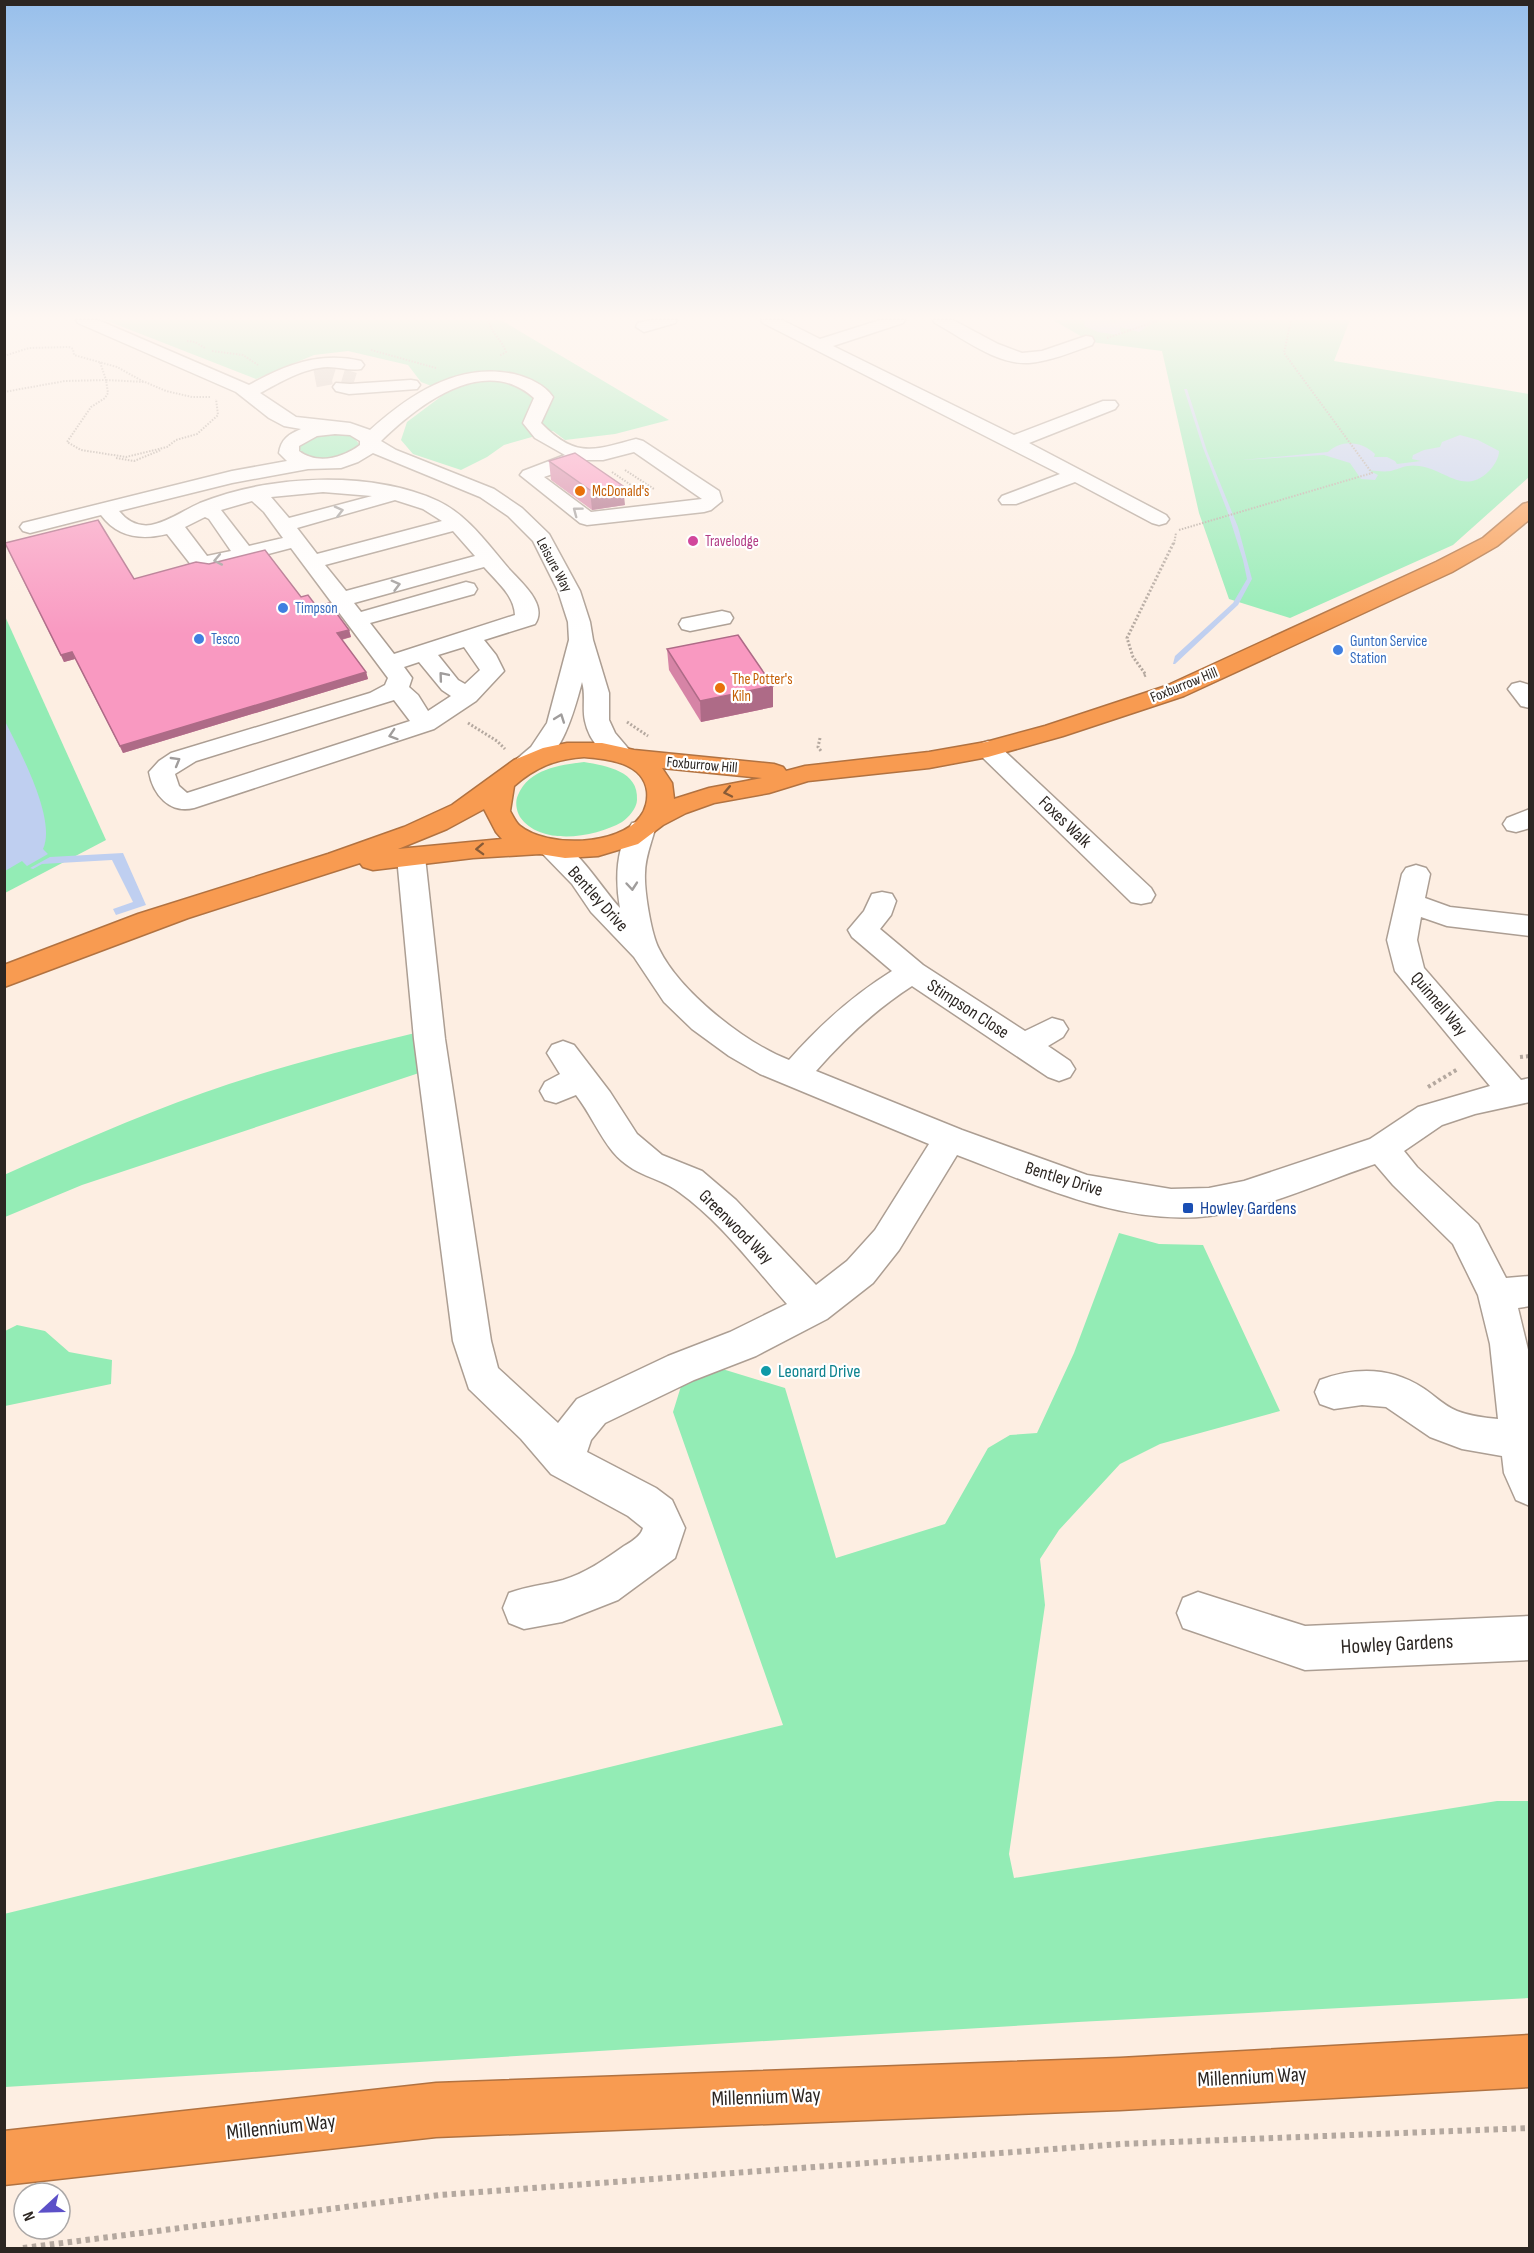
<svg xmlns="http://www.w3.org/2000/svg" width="1534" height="2253" viewBox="0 0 1534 2253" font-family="'Sofia Sans Condensed',sans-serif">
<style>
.green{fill:#93ecb5}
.water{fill:#bfcff0}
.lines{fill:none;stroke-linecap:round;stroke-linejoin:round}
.minor-tunnel{stroke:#d3c6bc;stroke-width:19;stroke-dasharray:19 9;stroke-linecap:butt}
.minor-casing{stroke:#ac9e93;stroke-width:3}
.highway-casing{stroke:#b17241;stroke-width:3}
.path-far3{stroke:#b4a89f;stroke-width:2;stroke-dasharray:1.5 1.5;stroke-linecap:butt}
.path-far2{stroke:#b4a89f;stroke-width:3;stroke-dasharray:2 2;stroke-linecap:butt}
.path-far1{stroke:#b4a89f;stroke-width:4;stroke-dasharray:3 3;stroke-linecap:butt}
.path{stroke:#b4a89f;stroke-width:6;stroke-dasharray:4.5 4.5;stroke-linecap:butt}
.minor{fill:#fff;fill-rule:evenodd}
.highway{fill:#f89b51;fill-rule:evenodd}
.wall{fill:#d684a6}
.shaded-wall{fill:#ae6b87}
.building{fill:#f999c1;stroke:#ae6b87;stroke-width:1.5}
.oneway{stroke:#a09d9c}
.oneway2{stroke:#885b37}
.food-dot{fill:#e8710a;stroke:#fff;stroke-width:2}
.hotel-dot{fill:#d1479c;stroke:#fff;stroke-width:2}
.shop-dot{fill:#3f7fe0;stroke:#fff;stroke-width:2}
.transit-dot{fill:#1a4fb4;stroke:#fff;stroke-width:2}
.culture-dot{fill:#0f9aa8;stroke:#fff;stroke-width:2}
.labels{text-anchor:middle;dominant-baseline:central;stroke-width:4.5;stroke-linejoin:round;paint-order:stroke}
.far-food-label{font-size:15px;fill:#c56008;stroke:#fff;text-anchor:start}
.far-hotel-label{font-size:15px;fill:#b23c85;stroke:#fff;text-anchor:start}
.far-street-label{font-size:15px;fill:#2c2622;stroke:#fff}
.far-shop-label{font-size:15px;fill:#366cbe;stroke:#fff;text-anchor:start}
.street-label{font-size:18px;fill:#2c2622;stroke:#fff}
.transit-label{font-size:18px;fill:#164399;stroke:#fff;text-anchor:start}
.culture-label{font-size:18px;fill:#0d838f;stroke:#fff;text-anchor:start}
.near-street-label{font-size:21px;fill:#2c2622;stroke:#fff}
</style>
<rect width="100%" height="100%" fill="#fdeee2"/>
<g class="green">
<polygon points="105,320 501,320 669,420 615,434 565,440 553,431 504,445 487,457 461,470 413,454 401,440 407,422 447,392 421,382 408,365 348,351 314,355 256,379"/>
<polygon points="1053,320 1350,320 1334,361 1529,394 1529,477 1453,545 1290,618 1229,599 1199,513 1162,351 1091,342"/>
<path d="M327,433l26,3 6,8c-5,12 -30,18 -42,15 -6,0 -13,-4 -19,-6v-8l11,-7z"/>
<polygon points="4,614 106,840 5,893 4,893"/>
<path d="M584,762c23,4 55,9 53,38 0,8 -9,18 -15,22 -26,15 -81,25 -102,-5 -4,-7 -5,-16 -2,-22 11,-26 41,-30 66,-33z"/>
<path d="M415,1033l10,38 -343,114 -77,32 -1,-42 20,-9c67,-29 135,-59 205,-82 61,-20 123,-36 186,-51z"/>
<polygon points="1119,1233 1159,1244 1203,1245 1280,1411 1160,1444 1120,1464 1059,1530 1040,1559 1045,1605 1009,1854 1014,1878 1497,1801 1529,1801 1529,1998 1078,2022 5,2087 4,1914 783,1725 673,1412 682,1383 719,1368 785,1388 836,1558 945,1524 988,1448 1010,1435 1037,1433 1074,1353"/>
<polygon points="17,1325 45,1331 69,1352 112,1360 111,1384 5,1406 5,1331"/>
</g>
<g class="water">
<polygon points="1085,320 1110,320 1114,323 1116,320 1149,320 1154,322 1139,332 1120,327 1121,334 1118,335 1098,332 1084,326"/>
<polygon points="1184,389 1187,389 1207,451 1238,527 1252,579 1238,605 1175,664 1173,664 1175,656 1233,603 1247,579 1243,560 1228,513 1203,448"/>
<path d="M1460,435l18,5 21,11c0,7 -5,15 -10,20 -25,25 -44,-2 -70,-5 -11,-2 -18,2 -28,5 -7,1 -16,0 -23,-1l10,5 -3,5 -14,-1 -11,-16 -26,-8 -82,5 86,-8c13,-13 34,-11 47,2l-1,3h13l8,4 2,3 24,-3 -9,-2 1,-4 11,-5 16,-3 2,-5z"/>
<path d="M5,721c14,29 52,98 38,128l5,5 -21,12 -5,-5 -17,10z"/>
<polygon points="123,853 146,905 116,915 113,909 133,902 112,860 42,864 33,869 30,868 50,857"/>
</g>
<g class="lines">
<polyline class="minor-tunnel" points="315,378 331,375 354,382"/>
<g class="minor-casing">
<g id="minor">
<path d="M76,320h22l151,65c36,-20 71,-34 112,-24l3,4 -3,4c-11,2 -22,-2 -33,-2 -25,1 -47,15 -68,26l36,24 54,6 20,7c40,-36 88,-68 144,-56 15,4 30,10 39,23l-12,26c35,36 53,27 95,16l7,2 76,50 3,10 -11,9 -7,2 -117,13 -7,-2 -60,-48 3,-4 42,-16 -30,-17 -12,-15 11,-25c-50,-45 -116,7 -153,43l15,9 98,39 28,19 27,26 31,57 10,31 3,18 16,53v27l6,13 17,20 -4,5c-21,6 -39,-17 -43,-37 -3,-13 1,-26 -3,-39 -8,29 -24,97 -66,86l-4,-5 19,-16 16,-24 22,-83 -1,-18 -10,-31 -25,-50 -25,-25 -28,-19 -107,-44 -15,9 -17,6 -33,1 -76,14 -113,28c8,10 19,16 32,14 17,-3 33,-15 49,-22 69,-28 170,-33 238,-2 30,14 51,45 72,69 12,13 38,35 25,54l-51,16 12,15 8,16 -28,30 -42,28 -240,79c-24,6 -41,-13 -45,-36l10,-11 12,-8 199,-60 15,-8 3,-7 -97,-130 -80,21 -19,-3 -25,-32c-25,6 -49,4 -66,-19l-71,18 -7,-2 -3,-4 3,-4 209,-52 55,-10 -8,-8c2,-14 10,-19 22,-24l-17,-3 -15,-8 -33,-26 -158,-69zM335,434l15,1 10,6v4c-17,13 -43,20 -61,6v-5l18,-10zM634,452l68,47 -111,13 -47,-35 31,-11 7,-6h21zM323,492l49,4 -83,22 -18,-21zM395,500l28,9 19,12 -125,33 -20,-26zM252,501l12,11 19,26 -34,8 -28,-36zM205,517l4,2 22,32 -24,5 -22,-29zM453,531l22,25 -129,35 -21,-26zM484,567c13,15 30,28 31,48l-121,39 -24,-31 104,-29 3,-5 -3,-5 -8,-2 -105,30 -7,-9zM464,647l16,23 -15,14 -7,-4 -20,-25zM419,662l23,28 9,6 -23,15 -10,-16 -9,-8 3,-9 -8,-11zM394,700l16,21 -223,72 -8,-7 -4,-12 21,-13z"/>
<polygon points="651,320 677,320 675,323 644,332 636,327 638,323"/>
<polygon points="761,320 782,320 820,339 880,320 905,320 903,323 833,346 1014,435 1103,401 1115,401 1118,405 1115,409 1029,443 1166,515 1169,519 1166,523 1159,525 1152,523 1075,482 1016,504 1002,504 999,500 1002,496 1060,474 763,323"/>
<path d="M933,320h20l45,24 24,9 20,-2 44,-15 6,1 2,4 -2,4c-20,7 -41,16 -63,18 -33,2 -66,-25 -94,-40z"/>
<polygon points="411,380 417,381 420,385 417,389 349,394 336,391 333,387 336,383 350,384"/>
<polygon points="722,611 730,613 733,618 730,623 690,631 682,629 679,624 682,619"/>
<polygon points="1520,682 1530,685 1530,708 1521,706 1508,689 1512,684"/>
<polygon points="988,741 997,744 1151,888 1155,895 1151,902 1141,904 1131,902 979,754 975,749 979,744"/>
<polygon points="1530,809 1530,828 1516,832 1507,830 1503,824 1507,818"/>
<path d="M642,821l10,2 3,6c-4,15 -10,29 -10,44 -1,17 6,61 14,76 21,43 86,94 130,111 31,-35 63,-64 103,-89l-40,-34 -4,-7 16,-19 8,-17 10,-2 10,2 4,7 -5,14 -11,14 43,36 102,66 27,-13 11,3 5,8 -5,8 -15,9 22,15 5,8 -5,8 -11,4 -11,-4 -136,-91c-37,24 -67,52 -96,85l146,59 125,45 84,14 38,-1 35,-7 126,-42 48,-32 72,-21 -95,-115 -8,-31 15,-66 4,-6 10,-3 10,3 4,6 -5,24 25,9 80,9v20l-83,-10 -26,-9 -4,23 7,28 97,112 9,-2v24l-55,12 -33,11 -38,26 13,16 61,57 28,54 24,-2v30l-12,2 12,50v148l-14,-6 -12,-27 -2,-17 -40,-7 -32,-12 -44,-30 -24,-2 -28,4 -14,-5 -5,-12 5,-12c35,-13 71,-13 103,8 11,7 21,18 34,23 13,5 28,7 41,8l-8,-75 -12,-49 -25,-51 -60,-59 -18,-21c-51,17 -112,46 -166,52 -87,10 -172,-31 -252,-61l-58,95 -26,33 -46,36 -71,37 -62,24 -89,43 -14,17 -4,12 69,36 16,12 13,28 -10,30 -57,42 -56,22 -38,7 -15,-6 -6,-15 6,-15c18,-7 36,-8 54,-13 23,-7 41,-20 61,-34 7,-4 17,-10 19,-18l-15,-12 -77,-42 -30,-35 -52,-50 -16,-48 -39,-302 -17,-182 4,-6 10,-3 10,3 4,6 20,182 46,302 7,27 60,55 19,-24 91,-43 62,-24 57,-28c-34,-38 -66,-82 -108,-112 -21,-16 -45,-15 -66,-40 -14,-17 -23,-39 -37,-57l-20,8 -11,-3 -5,-9 5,-9 15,-8 -13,-21 5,-8 11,-4 11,4 36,47 27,42 25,21 40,16 34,29 80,85 31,-24 28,-31 54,-86 -169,-70 -31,-18 -37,-27 -28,-27 -30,-45 -43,-45 -19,-28 -34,-35 4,-6c7,-2 13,-4 19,0 21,11 42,47 59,65 -5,-29 -4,-60 12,-85z"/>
<polygon points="1198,1592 1305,1626 1530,1616 1530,1660 1305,1670 1183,1628 1177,1613 1183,1598"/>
</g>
</g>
<g class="highway-casing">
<g id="highway">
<path d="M1530,502v17l-33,27 -45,26 -268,124 -121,40 -75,21 -59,11 -121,13 -39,12 -55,10 -28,10 -23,12 -25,19 -40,12 -33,2 -25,-4 -67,4 -100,12 -10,-3 -3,-4 -172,55 -184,69v-22l134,-51 190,-60 76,-27 48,-22 62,-45 29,-12 24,-5h35l32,7 140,14 9,3 3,4 19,-5 124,-14 57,-10 59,-16 121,-40 270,-124 47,-24 40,-34zM584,757c23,2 59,5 63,34 1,8 -1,19 -7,26 -21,29 -93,31 -120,9 -4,-3 -7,-10 -10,-15l4,-25c22,-19 41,-27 70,-29zM662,768l100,10 -53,10 -35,11 -2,-16zM484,809l12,23 6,7 -104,10 49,-20z"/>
<polygon points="1530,2035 1530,2087 1120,2110 436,2137 4,2185 4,2131 436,2083 1120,2058"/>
</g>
</g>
<g class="path-far3">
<path d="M488,320c4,14 14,20 18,32l-7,4"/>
<polyline points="1107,338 1160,320"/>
<polyline points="187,341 195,342 205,348"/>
<polyline points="371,350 436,368"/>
<polyline points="212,351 243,355 258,365"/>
<polyline points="4,356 29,348 69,347 73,349 74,355 117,367 144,382"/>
<polyline points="4,392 65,381 106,380 100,362"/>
<polyline points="210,397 192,397 166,391 145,382 106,380 108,393 105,398 91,407 67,442 81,450 126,457 167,447 176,440 197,434 218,415 216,399"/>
<polyline points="116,458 134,461 161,450"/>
<polyline points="625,470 654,489"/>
<polyline points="612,472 641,492"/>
<polyline points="1179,530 1372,473 1284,353 1291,320"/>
<polyline points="1174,544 1176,533"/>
</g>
<g class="path-far2">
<polyline points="1144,676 1146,675 1133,657 1127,638 1174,542"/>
<polyline points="627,722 648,736"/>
<polyline points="468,723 497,741 505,749"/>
<polyline points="820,738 818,747 821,751"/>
</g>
<g class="path-far1">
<polyline points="1520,1057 1530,1056"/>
<polyline points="1428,1087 1458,1069"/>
</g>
<polyline class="path" points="23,2248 440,2195 1121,2144 1530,2128"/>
<use href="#minor" class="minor"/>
<use href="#highway" class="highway"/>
</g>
<g class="wall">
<polygon points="549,461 625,505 592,510 551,480"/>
<polygon points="8,550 134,579 301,597 317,607 349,630 351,637 342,640 366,672 368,679 123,753 75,659 64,662"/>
<polygon points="667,649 773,707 701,722 669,670"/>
</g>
<g class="shaded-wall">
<polygon points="623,486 625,505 592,510 590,490"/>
<polygon points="349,630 351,637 339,640 337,633"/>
<polygon points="72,652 75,659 64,662 61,655"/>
<polygon points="366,672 368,679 123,753 120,746"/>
<polygon points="773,686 773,707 701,722 700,701"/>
</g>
<g class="building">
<polygon points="575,453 623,486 590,490 549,461"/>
<polygon points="98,520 134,579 196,562 209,564 265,550 301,597 308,595 317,607 329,603 349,630 337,633 366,672 120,746 72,652 61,655 5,543"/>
<polygon points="738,635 773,686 700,701 667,649"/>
</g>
<defs><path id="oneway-chevron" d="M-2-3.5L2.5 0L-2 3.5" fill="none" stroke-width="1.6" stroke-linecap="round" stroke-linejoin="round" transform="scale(1.5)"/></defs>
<g class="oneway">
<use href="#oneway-chevron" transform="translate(339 511) rotate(-14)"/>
<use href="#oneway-chevron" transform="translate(577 511) rotate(-143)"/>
<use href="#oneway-chevron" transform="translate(218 560) rotate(169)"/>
<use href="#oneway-chevron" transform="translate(396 585) rotate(-15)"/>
<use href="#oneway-chevron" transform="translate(443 676) rotate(-130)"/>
<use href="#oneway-chevron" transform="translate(560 718) rotate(-70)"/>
<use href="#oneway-chevron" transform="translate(393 735) rotate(162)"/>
<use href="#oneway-chevron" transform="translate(176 761) rotate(-30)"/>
<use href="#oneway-chevron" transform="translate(632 886) rotate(85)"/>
</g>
<g class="oneway2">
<use href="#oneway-chevron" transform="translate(728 792) rotate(168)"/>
<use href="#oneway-chevron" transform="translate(480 849) rotate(178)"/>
</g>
<linearGradient id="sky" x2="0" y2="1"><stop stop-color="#97bfeb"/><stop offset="0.5" stop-color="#fef7f2"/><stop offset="1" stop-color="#fef7f2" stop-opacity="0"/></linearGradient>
<rect width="1534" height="635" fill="url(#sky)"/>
<g class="food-dot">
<circle cx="580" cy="491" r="6"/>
<circle cx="720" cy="688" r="6"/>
</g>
<circle class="hotel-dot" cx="693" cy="541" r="6"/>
<g class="shop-dot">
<circle cx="283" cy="608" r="6"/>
<circle cx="199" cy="639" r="6"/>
<circle cx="1338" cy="650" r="6"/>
</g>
<rect class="transit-dot" x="1182" y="1202" width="12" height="12" rx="3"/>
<circle class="culture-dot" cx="766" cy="1371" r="6"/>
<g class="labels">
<g class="far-food-label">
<text x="592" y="491">McDonald's</text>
<text x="732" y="679">The Potter's<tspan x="732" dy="17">Kiln</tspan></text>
</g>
<g class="far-hotel-label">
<text x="705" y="541">Travelodge</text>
</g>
<g class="far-street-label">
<text transform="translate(554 565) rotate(62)">Leisure Way</text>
<text transform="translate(1184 685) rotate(-22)">Foxburrow Hill</text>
<text transform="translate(702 765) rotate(5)">Foxburrow Hill</text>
</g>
<g class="far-shop-label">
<text x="295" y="608">Timpson</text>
<text x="211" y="639">Tesco</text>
<text x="1350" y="641">Gunton Service<tspan x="1350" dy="17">Station</tspan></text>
</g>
<g class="street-label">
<text transform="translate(1065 822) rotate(44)">Foxes Walk</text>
<text transform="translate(598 899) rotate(48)">Bentley Drive</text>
<text transform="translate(1439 1004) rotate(50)">Quinnell Way</text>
<text transform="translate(968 1009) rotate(33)">Stimpson Close</text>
<text transform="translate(1064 1179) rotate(17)">Bentley Drive</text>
<text transform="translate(736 1227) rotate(45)">Greenwood Way</text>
</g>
<g class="transit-label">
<text x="1200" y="1208">Howley Gardens</text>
</g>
<g class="culture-label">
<text x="778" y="1371">Leonard Drive</text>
</g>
<g class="near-street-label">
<text transform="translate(1397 1644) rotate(-3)">Howley Gardens</text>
<text transform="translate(1252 2077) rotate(-3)">Millennium Way</text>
<text transform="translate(766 2097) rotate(-2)">Millennium Way</text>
<text transform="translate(281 2127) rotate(-6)">Millennium Way</text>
</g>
</g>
<rect width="1534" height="2253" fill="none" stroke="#2c2622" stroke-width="12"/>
<g transform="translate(42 2211) rotate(248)"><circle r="28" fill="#ffffff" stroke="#aba8a7" stroke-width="1.5"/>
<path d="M0-4.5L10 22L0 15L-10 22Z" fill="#5c50c8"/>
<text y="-9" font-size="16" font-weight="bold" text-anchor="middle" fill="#2c2622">N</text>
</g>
</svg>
